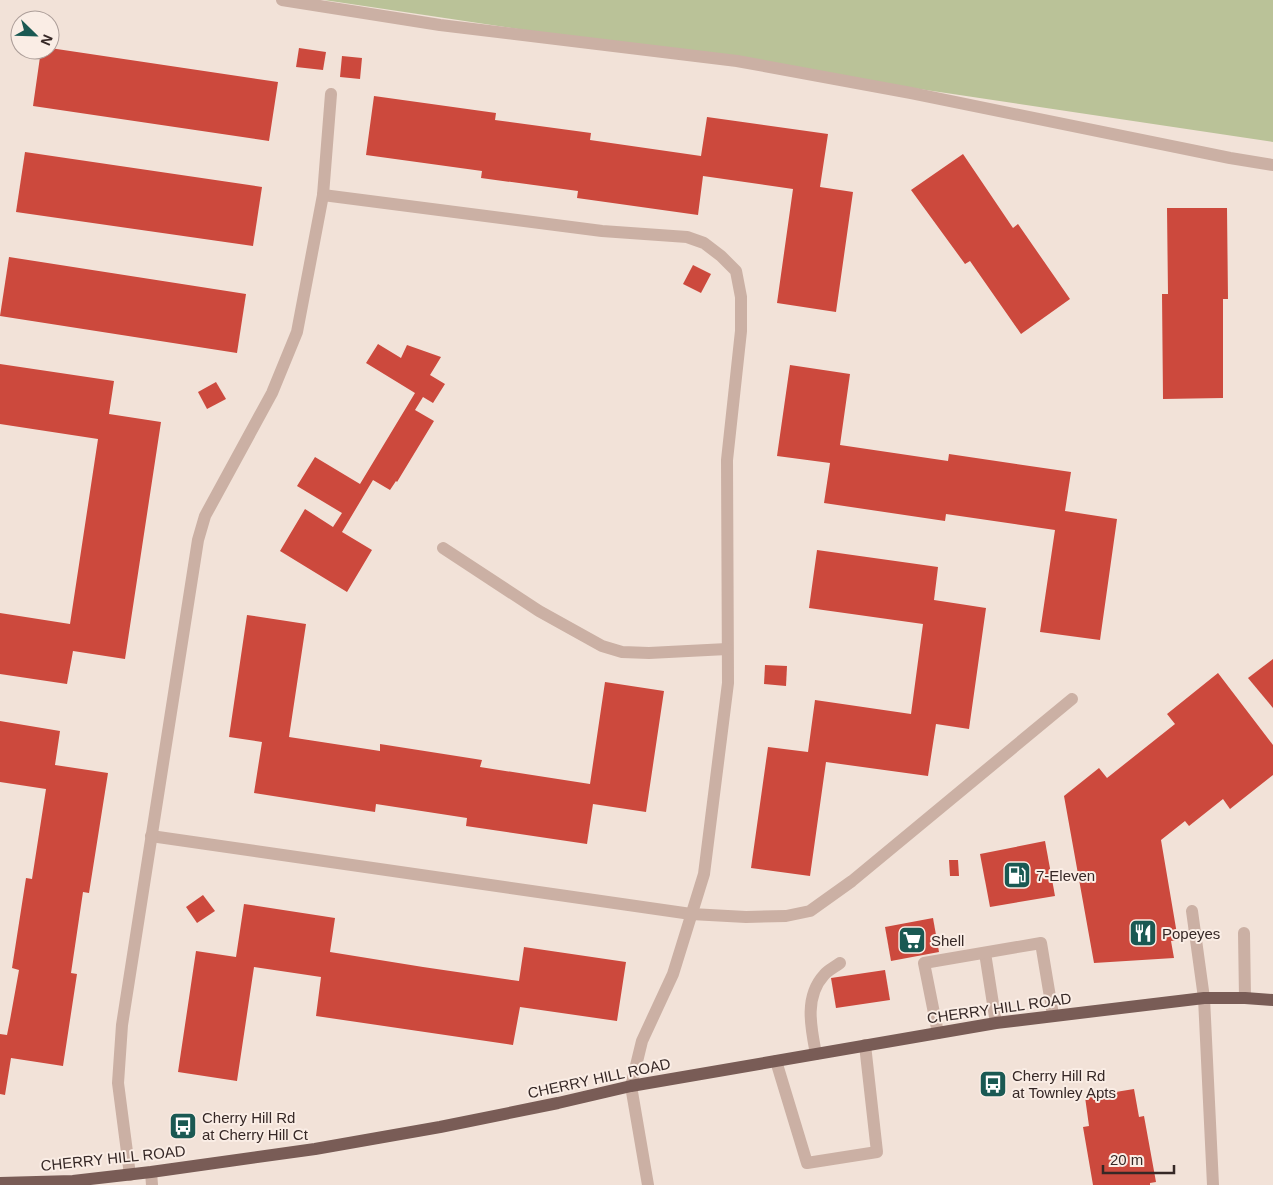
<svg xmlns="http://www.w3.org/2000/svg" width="1273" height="1185" viewBox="0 0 1273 1185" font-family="Helvetica,sans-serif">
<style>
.green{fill:#bac298}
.building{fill:#cc493d}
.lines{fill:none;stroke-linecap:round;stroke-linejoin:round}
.minor{stroke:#cbb0a4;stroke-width:12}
.major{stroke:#795c56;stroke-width:12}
.labels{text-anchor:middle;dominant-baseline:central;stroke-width:4;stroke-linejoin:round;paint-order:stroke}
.poi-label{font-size:15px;fill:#362826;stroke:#faede5;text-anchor:start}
.street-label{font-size:15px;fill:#362826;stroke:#faede5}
</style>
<rect width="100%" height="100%" fill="#f2e2d8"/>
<polygon class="green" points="324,0 1273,0 1273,142"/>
<g class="building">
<polygon points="50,48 278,82 269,141 33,106 41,50 50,50"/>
<polygon points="299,48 326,52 323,70 296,67"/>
<polygon points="342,56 362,58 360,79 340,77"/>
<polygon points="374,96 496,113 495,120 591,133 590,140 701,156 707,117 828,134 820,187 853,192 836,312 777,303 793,189 703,176 698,215 577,198 578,191 481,178 482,171 366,155"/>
<polygon points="25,152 262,187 253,246 16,212"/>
<polygon points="963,154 1013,228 1018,224 1070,299 1021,334 970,261 965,264 911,190"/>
<polygon points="1167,208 1227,208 1228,299 1223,299 1223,398 1163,399 1162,294 1168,294"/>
<polygon points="9,257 246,294 237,353 0,316"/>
<polygon points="693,265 711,274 701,293 683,284"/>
<polygon points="378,344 401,358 407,345 441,357 430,375 445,384 433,403 423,397 415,410 434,421 397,482 396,481 390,490 373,480 342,532 372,550 347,592 280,551 305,509 333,527 342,513 297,486 315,457 360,484 415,393 366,363"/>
<polygon points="0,364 114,381 109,414 161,422 125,659 73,651 67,684 0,674 0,613 70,624 98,439 0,424"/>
<polygon points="790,365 850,374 840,445 948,461 949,454 1071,472 1065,511 1117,519 1100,640 1040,632 1055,530 946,514 945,521 824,503 830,463 777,456"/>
<polygon points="216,382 226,399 207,409 198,392"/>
<polygon points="817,550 938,567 934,600 986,608 969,729 936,724 928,776 826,762 810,876 751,868 768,747 808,752 815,700 911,714 923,624 809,608"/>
<polygon points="247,615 306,624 289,737 380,751 380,744 482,760 480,767 590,784 605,682 664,691 646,812 593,804 587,844 466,826 467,818 376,804 375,812 254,793 262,742 229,737"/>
<polygon points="1273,659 1273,708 1248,678"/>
<polygon points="765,665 787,666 786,686 764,684"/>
<polygon points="1218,673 1273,745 1273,775 1230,809 1223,799 1189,826 1185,821 1161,840 1178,940 1171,941 1174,958 1094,963 1064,796 1099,768 1107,778 1175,724 1167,714"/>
<polygon points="0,721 60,731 55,765 108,773 89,893 83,892 71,973 77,974 63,1066 11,1058 5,1095 0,1094 0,1034 7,1035 10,1020 19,970 12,968 26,878 32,879 46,789 0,782"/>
<polygon points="1045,841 1055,896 990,907 980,854"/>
<polygon points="949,860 958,860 959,876 950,876"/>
<polygon points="203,895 215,911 197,923 186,907"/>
<polygon points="244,904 335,918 330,952 423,967 519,981 524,947 626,962 617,1021 520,1007 513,1045 316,1016 321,977 254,967 237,1081 178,1072 196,951 236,957"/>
<polygon points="933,918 939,952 891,961 885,927"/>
<polygon points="885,970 890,1000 836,1008 831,978"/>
<polygon points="1134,1089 1139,1117 1144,1116 1156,1182 1150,1183 1150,1185 1093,1185 1083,1127 1089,1126 1085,1097"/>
</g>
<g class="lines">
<g class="minor">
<polyline points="282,0 440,25 737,61 911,93 1230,158 1273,165"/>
<polyline points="323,195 602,231 687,237 704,243 721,256 736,271 741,297 741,331 727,460 728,683 704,874 673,974 642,1041 631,1086 648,1185"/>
<polyline points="443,548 539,611 602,646 622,652 649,653 727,649"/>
<polyline points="151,836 691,914 746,917 786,916 810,911 852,881 1072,699"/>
<polyline points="1192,911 1204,998 1213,1185"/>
<polyline points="1244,933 1245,998"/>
<polyline points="985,953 996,1023"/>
<polyline points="938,1033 924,963 1041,943 1053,1015"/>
<path d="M816,1054c-5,-26 -12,-57 8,-79 4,-5 11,-8 16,-12"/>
<polyline points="776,1061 807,1163 877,1152 865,1045"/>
<polyline points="151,1172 152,1185"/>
<polyline points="130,1175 118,1083 122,1025 198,540 205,516 272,393 297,332 323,195 331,94"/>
</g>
<polyline class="major" points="0,1183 73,1181 151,1172 315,1149 440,1127 558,1103 631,1086 996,1023 1204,998 1245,998 1273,1000"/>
</g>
<defs>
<g id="fuel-square" transform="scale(1.4375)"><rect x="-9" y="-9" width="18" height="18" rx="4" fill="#1a5953" stroke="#faede5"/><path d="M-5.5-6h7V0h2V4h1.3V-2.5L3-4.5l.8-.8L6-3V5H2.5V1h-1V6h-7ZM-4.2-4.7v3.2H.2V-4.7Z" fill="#fff"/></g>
<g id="restaurant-square" transform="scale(1.4375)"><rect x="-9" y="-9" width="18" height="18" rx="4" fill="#1a5953" stroke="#faede5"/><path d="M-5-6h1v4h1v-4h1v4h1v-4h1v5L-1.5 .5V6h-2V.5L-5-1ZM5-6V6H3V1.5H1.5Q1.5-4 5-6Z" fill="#fff"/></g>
<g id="supermarket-square" transform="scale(1.4375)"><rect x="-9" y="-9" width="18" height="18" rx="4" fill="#1a5953" stroke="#faede5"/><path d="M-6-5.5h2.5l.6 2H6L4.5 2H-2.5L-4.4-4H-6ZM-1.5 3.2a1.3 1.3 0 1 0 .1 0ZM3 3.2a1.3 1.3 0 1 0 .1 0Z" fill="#fff"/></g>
<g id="bus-square" transform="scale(1.4375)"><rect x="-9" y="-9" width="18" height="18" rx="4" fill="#1a5953" stroke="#faede5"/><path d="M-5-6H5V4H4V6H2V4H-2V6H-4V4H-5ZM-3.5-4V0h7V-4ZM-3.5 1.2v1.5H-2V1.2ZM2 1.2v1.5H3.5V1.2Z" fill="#fff"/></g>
</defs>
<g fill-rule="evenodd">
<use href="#fuel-square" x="1017" y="875"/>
<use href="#restaurant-square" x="1143" y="933"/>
<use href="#supermarket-square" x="912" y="940"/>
<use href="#bus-square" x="993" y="1084"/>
<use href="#bus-square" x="183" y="1126"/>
</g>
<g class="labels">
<g class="poi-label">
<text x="1036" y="875">7-Eleven</text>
<text x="1162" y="933">Popeyes</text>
<text x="931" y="940">Shell</text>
<text x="1012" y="1075">Cherry Hill Rd<tspan x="1012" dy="17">at Townley Apts</tspan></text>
<text x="202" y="1117">Cherry Hill Rd<tspan x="202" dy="17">at Cherry Hill Ct</tspan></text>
</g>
<g class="street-label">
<text transform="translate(999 1008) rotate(-8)">CHERRY HILL ROAD</text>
<text transform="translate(599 1078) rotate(-12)">CHERRY HILL ROAD</text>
<text transform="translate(113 1158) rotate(-6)">CHERRY HILL ROAD</text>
</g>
</g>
<g transform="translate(35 35) rotate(113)"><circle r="24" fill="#faede5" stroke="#ac9e99"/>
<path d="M0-4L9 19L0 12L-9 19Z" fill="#1a5953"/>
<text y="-8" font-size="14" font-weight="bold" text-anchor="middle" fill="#362826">N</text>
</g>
<path d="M1103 1165v8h71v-8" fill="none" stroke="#362826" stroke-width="2.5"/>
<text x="1110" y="1165" font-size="15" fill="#362826" stroke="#faede5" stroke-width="4" paint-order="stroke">20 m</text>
</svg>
